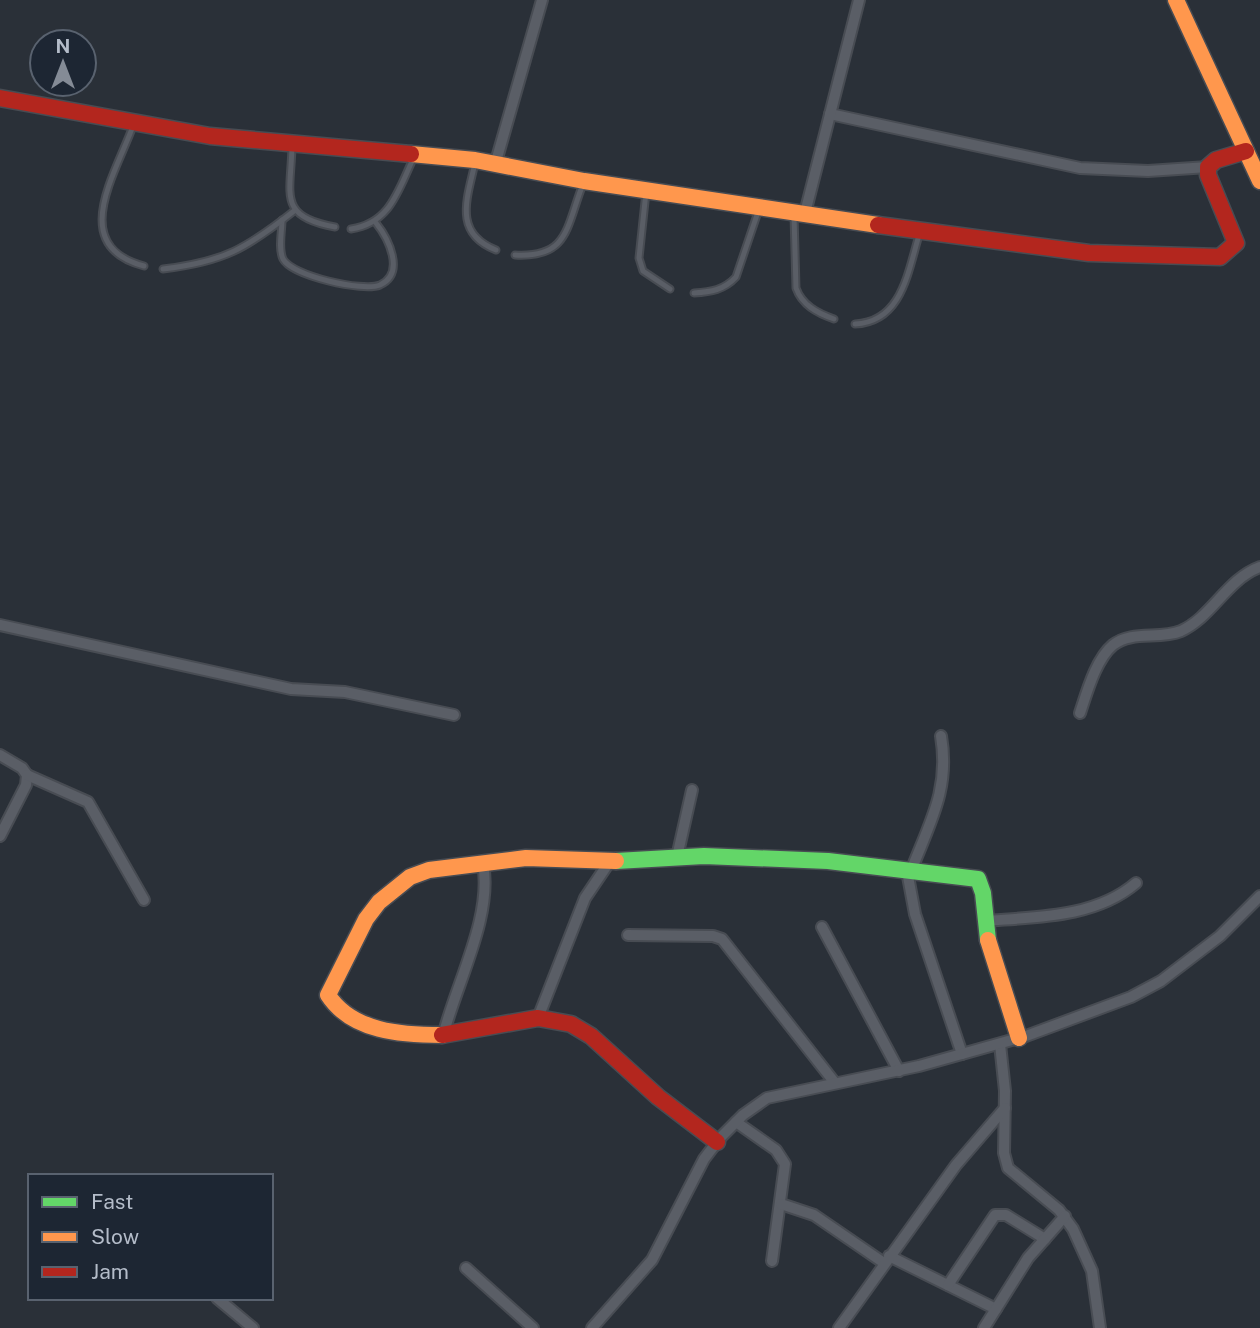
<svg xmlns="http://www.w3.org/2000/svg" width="1260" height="1328" viewBox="0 0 1260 1328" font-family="'Public Sans',sans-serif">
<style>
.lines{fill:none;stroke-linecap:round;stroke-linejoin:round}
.lane-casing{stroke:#484c53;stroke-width:9}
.street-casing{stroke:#484c53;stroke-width:14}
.fast-casing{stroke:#484c53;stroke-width:19}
.slow-casing{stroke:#484c53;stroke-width:19}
.jam-casing{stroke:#484c53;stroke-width:19}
.lane{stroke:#5a5e66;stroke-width:5}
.street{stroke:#5a5e66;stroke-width:10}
.fast{stroke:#63d668;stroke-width:16}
.slow{stroke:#ff974d;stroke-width:16}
.jam{stroke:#b3261e;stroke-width:16}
</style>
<rect width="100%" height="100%" fill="#2a3038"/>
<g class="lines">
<g class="lane-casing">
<g id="lane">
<path d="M133,126c-18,49 -65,120 11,140"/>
<path d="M292,146c-1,48 -15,71 43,81"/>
<path d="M475,163c-8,36 -22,70 21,87"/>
<polyline points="646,192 639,258 643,271 670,289"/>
<path d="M794,215l2,73c6,17 21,25 38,31"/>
<path d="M282,220c0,12 -4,28 1,39 9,17 80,33 97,26 26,-12 8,-47 -4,-62"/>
<path d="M351,229c40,-6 47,-39 63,-72"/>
<path d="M515,255c54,3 51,-28 68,-71"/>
<path d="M163,269c61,-7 84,-21 131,-58"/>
<path d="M694,293c17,-1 30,-3 42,-16l23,-68"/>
<path d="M855,324c48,-2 53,-54 65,-92"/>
</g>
</g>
<g class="street-casing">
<g id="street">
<polyline points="830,114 1080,168 1148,171 1208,167"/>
<polyline points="495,165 542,0"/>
<polyline points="805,213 859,0"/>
<polyline points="0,625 291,689 345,692 454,715"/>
<path d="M1080,713c7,-21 16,-54 33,-68 19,-15 46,-5 68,-14 31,-14 46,-52 79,-64"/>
<polyline points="0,755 22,768 27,775 26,785 0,836"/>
<polyline points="27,775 88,802 144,900"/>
<polyline points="677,857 692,790"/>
<polyline points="907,871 915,914 962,1054"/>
<path d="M911,871c19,-49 39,-82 30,-135"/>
<path d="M984,921c52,-4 111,-3 152,-38"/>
<polyline points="822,927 899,1071"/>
<polyline points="628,935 713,936 722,939 835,1083"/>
<polyline points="538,1018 585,898 610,861"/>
<path d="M443,1036c13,-52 50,-120 40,-172"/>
<polyline points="1000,1044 1005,1091 1004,1153 1008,1168 1059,1210 1073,1229 1092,1271 1100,1328"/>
<polyline points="736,1122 776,1150 785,1164 772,1261"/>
<polyline points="781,1204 814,1215 884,1263"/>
<polyline points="889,1256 996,1309"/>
<polyline points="466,1268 533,1328"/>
<polyline points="948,1285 995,1215 1006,1215 1045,1239"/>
<polyline points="217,1298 253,1328"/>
<polyline points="592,1328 652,1260 704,1159 720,1138 743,1115 767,1098 919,1066 1026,1036 1131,997 1161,981 1220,936 1260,896"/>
<polyline points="839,1328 956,1165 1005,1108"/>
<polyline points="984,1328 1028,1258 1065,1216"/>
</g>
</g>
<g class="fast-casing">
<polyline id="fast" points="616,861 704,856 828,861 978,879 983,893 988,940"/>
</g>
<g class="slow-casing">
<g id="slow">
<polyline points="1176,0 1260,181"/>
<polyline points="411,154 475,160 584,181 878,225"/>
<polyline points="988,940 1019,1038"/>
<path d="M442,1035c-40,0 -90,-3 -114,-40l38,-76 13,-17 31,-25 19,-7 97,-12 90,3"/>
</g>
</g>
<g class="jam-casing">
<g id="jam">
<polyline points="0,98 210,136 411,154"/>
<polyline points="878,225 1089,253 1220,257 1236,243 1208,175 1208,167 1216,160 1246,151"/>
<polyline points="442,1035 538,1018 571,1024 591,1036 658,1097 717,1142"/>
</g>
</g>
<use href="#lane" class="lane"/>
<use href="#street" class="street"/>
<use href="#fast" class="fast"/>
<use href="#slow" class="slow"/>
<use href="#jam" class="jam"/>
</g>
<rect x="28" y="1174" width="245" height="126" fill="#1d2633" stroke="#59626f" stroke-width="2"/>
<rect x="42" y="1197" width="35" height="10" fill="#63d668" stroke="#59626f" stroke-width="2"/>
<text x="91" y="1209" font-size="21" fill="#b4bcc9">Fast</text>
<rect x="42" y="1232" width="35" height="10" fill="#ff974d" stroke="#59626f" stroke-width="2"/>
<text x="91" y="1244" font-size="21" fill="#b4bcc9">Slow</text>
<rect x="42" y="1267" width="35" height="10" fill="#b3261e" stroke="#59626f" stroke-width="2"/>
<text x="91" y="1279" font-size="21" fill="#b4bcc9">Jam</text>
<g transform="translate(63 63)"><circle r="33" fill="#1d2633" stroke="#59626f" stroke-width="2"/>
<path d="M0-5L12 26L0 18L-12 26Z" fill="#848b96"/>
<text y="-10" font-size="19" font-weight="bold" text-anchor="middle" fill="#b4bcc9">N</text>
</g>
</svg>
